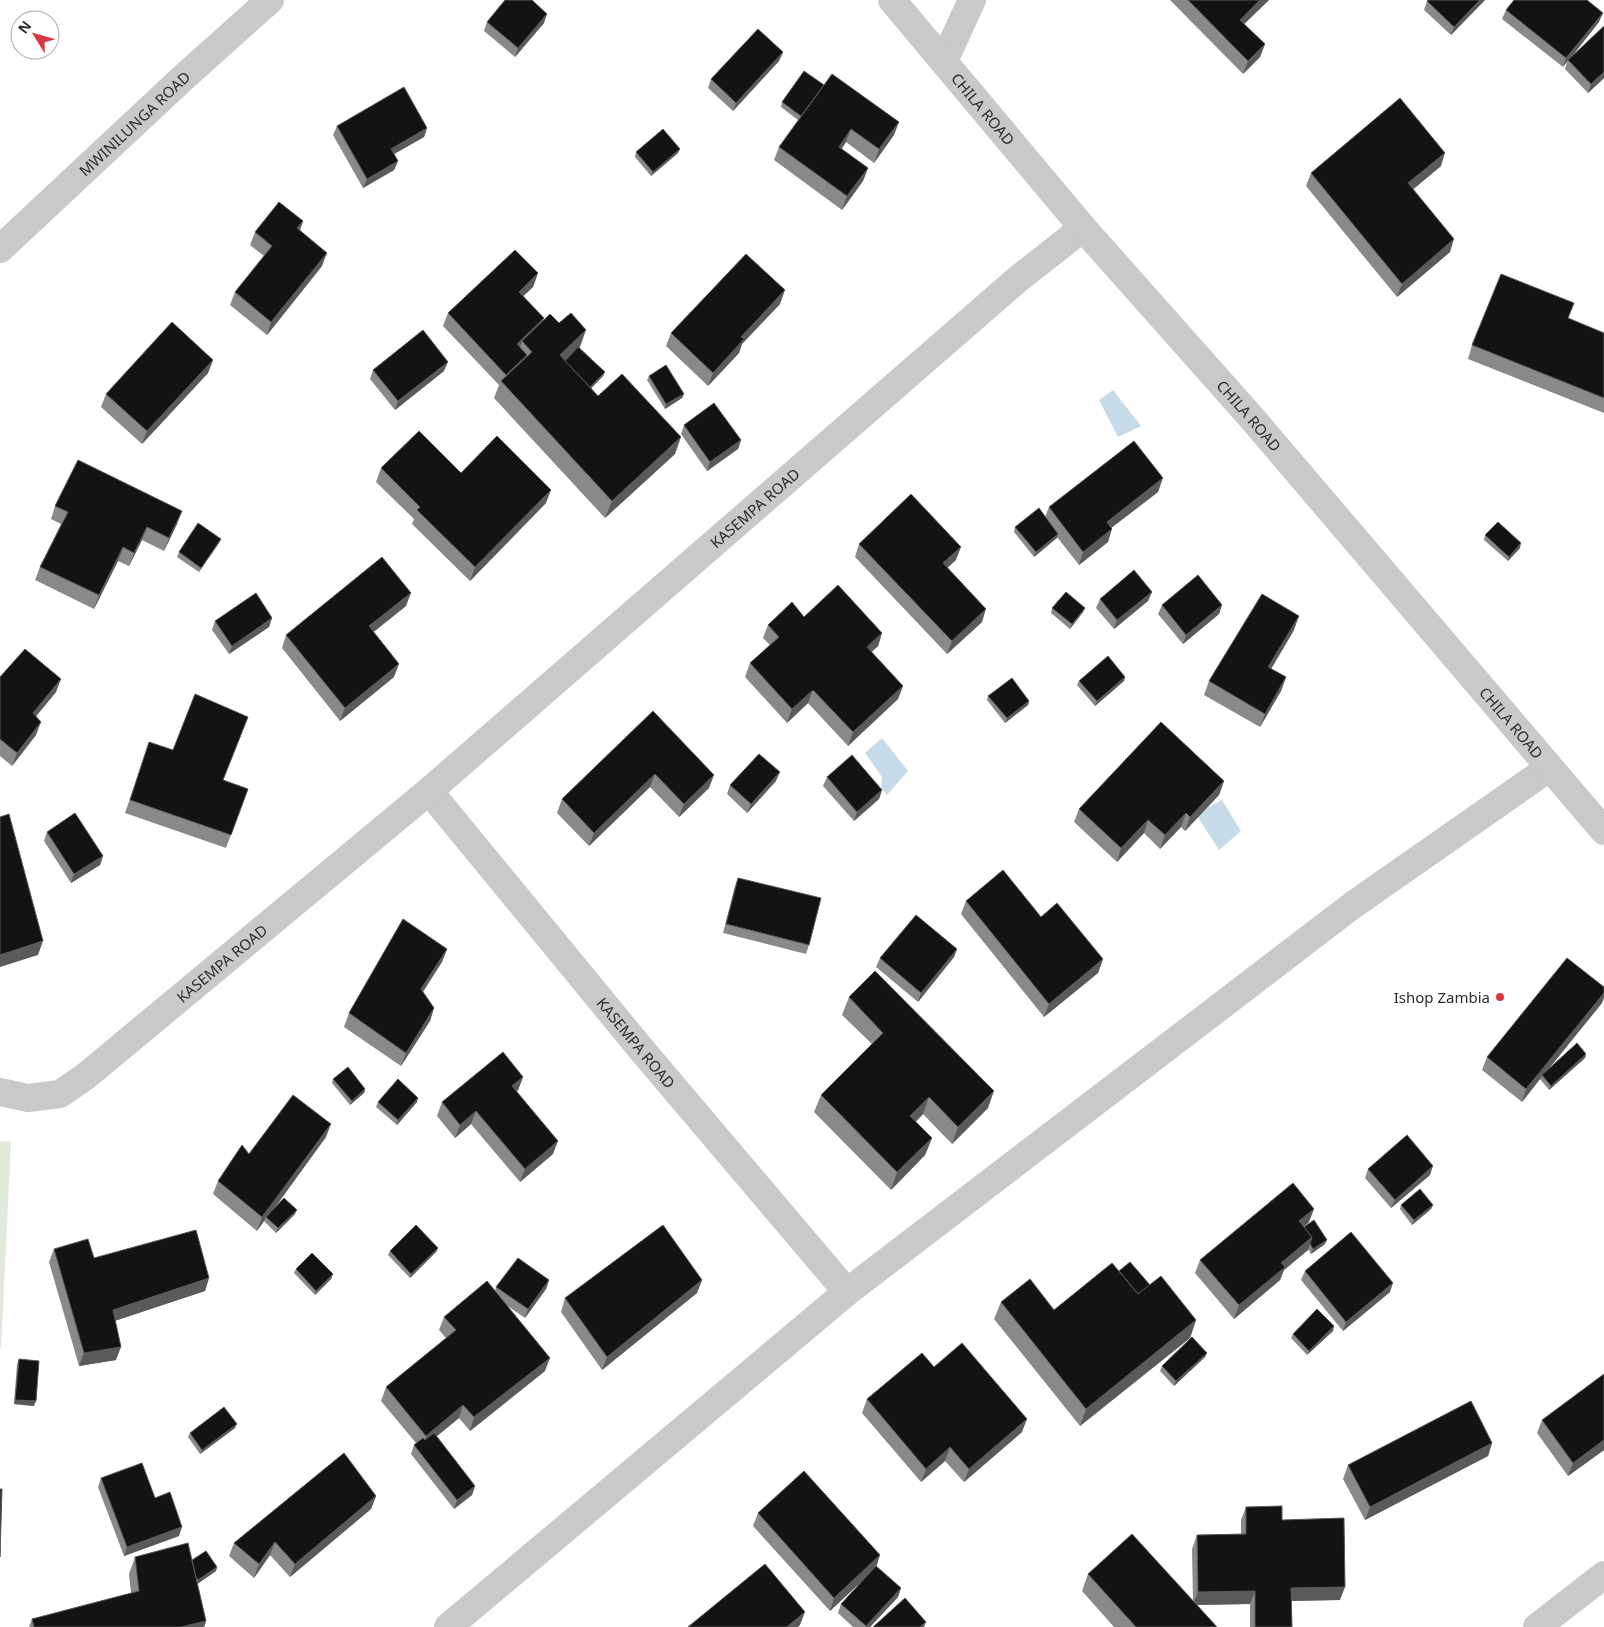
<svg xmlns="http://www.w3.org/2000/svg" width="1604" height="1627" viewBox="0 0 1604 1627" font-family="'Noto Sans',sans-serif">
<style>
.green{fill:#e1e9da}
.water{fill:#c7dae8}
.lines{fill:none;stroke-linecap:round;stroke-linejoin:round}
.minor{stroke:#c9c9c9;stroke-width:28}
.tertiary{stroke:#c9c9c9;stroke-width:28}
.wall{fill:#898989}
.shaded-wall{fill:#5a5a5a}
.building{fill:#131313;stroke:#5a5a5a}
.poi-dot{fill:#d9383e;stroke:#fff;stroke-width:2}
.labels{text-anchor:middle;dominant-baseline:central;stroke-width:5;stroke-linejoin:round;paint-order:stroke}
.street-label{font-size:15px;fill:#2c2c2c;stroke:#fff}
.poi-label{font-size:15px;fill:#2c2c2c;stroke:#fff;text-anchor:end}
</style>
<rect width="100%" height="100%" fill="#fff"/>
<polygon class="green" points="0,1141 11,1142 1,1348 0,1348"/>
<g class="water">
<polygon points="1113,390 1141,426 1118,437 1099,400"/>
<polygon points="882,738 908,771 887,795 881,788 882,777 865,753"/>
<polygon points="1222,800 1241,831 1219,850 1196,814"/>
</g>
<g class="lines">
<g class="minor">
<polyline points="944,61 972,0"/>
<path id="s1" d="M0,249l184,-172 86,-77"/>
<path id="s2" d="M429,791l212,258 206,243"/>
<path id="s3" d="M0,1092l28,6 32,-4 26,-18 343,-285 589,-512 65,-51"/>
<polyline points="448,1627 847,1292 1353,905 1549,768"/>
<polyline points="1537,1627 1604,1575"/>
</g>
<path class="tertiary" id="s4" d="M892,0l191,228 167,188 354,415"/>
</g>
<g class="wall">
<polygon points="1170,0 1269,0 1244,24 1265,44 1260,57 1243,74"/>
<polygon points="1485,0 1451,35 1424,10 1427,1"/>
<polygon points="1506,10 1599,22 1572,56 1604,78 1588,93 1565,69 1567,62 1563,67 1502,19"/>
<polygon points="487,22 544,23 515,57 484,31"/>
<polygon points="783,52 779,61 733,111 708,88 711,79"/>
<polygon points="782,102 894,135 874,163 846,142 841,149 868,168 863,181 842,210 774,160 779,147 798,120 781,107"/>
<polygon points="337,126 427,128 424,137 394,154 398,161 394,170 363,188 333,135"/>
<polygon points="636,152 678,153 651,176 635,157"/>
<polygon points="1441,166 1413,189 1450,252 1397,297 1306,186 1311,173"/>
<polygon points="303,221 300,231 322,266 267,335 230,305 235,292 264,256 250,245 255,232"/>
<polygon points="538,273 533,287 523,296 543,321 580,347 580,348 605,372 603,376 591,388 598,396 675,454 605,518 494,398 499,385 443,326 448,313"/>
<polygon points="780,304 742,344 739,353 708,386 666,346 671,333"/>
<polygon points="1604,333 1604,413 1468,359 1472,345"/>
<polygon points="213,360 208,373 142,444 101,407 106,394"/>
<polygon points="373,370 444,371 395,410 370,379"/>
<polygon points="649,376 684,394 682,398 665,409 647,380"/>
<polygon points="684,425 741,440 738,449 707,471 681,434"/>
<polygon points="381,468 461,473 546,503 470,581 412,524 414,519 376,482"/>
<polygon points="1158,492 1111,528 1108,542 1079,565 1057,537 1034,557 1014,532 1015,527 1045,517 1049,507"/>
<polygon points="55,506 182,511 177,524 164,551 142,540 129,566 118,561 94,609 35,580 40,567 61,524 51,519"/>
<polygon points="1485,535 1520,548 1508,561 1484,540"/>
<polygon points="219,543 199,572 177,557 179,552"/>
<polygon points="859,544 956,560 947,568 982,622 947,654 855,557"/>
<polygon points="1152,592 1148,601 1114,629 1096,608 1100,599"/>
<polygon points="1162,605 1222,605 1219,614 1183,644 1158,614"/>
<polygon points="406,606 374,632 394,677 340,721 282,648 286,635"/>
<polygon points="1052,608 1085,608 1083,612 1070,629 1051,613"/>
<polygon points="804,617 882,633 878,646 871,652 903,686 898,699 848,746 808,703 787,723 745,677 750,663 770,645 763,638 768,625"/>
<polygon points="272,618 269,627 229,654 212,630 215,621"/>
<polygon points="1294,630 1271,669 1286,677 1281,691 1260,727 1204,695 1209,681"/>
<polygon points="0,677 56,692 36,716 36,735 12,766 0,756"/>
<polygon points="1125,677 1124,681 1095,706 1077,685 1079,681"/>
<polygon points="988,696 1029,701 1028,705 1005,723 987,700"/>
<polygon points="653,711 709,788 679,817 650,787 589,846 557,813 562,799"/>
<polygon points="243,730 223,780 248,789 226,848 125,813 145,755 173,750"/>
<polygon points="827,777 882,790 879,799 854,821 823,786"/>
<polygon points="776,781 747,813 727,794 730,785"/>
<polygon points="1224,781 1219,795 1185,831 1181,827 1160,849 1144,833 1117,862 1074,822 1079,809"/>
<polygon points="47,832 103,856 100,865 71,883 44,841"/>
<polygon points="738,878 809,945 806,954 723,933 735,886"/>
<polygon points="966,901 1041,917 1103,959 1098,973 1044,1017 961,914"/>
<polygon points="447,949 442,962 423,992 434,1008 430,1021 401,1066 344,1027 349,1013"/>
<polygon points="957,949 954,957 918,1002 876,967 880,958"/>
<polygon points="1604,987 1604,997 1602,1003 1548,1069 1586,1054 1585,1058 1549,1090 1540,1079 1522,1102 1482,1070 1487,1057"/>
<polygon points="849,997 988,1108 952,1144 923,1114 916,1122 932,1138 925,1155 891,1190 814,1112 821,1095 872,1044 842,1015"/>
<polygon points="523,1077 518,1090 517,1091 553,1154 520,1182 471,1124 455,1138 437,1116 442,1102"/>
<polygon points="333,1079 365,1089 364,1093 350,1105 332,1083"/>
<polygon points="378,1102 417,1102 397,1125 376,1107"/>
<polygon points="326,1137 274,1209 295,1214 276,1233 264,1221 257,1231 213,1194 218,1181 249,1154"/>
<polygon points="1368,1169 1430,1175 1391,1208 1365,1178"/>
<polygon points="1401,1205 1433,1205 1431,1209 1412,1225 1400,1209"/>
<polygon points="1309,1222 1304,1227 1325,1244 1311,1254 1308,1249 1308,1250 1284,1270 1280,1280 1234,1319 1195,1273 1200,1260"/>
<polygon points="438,1248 436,1252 410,1278 388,1255 390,1251"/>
<polygon points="54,1249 94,1258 209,1278 205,1291 115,1321 116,1360 79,1366 49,1262"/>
<polygon points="296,1269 333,1274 331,1279 315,1295 294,1273"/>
<polygon points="1119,1271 1150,1285 1196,1320 1190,1338 1080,1426 994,1319 1001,1302 1054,1310"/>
<polygon points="1305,1271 1390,1292 1343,1331 1301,1280"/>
<polygon points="549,1280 546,1289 525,1318 506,1305 545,1371 470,1431 459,1418 437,1436 475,1486 472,1495 454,1509 411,1454 414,1445 416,1443 381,1401 386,1387 446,1338 439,1330 444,1317 495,1291 496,1287"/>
<polygon points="702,1280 697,1293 602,1370 561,1312 565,1298"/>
<polygon points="1334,1326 1333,1331 1307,1355 1291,1338 1293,1334"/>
<polygon points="1207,1353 1205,1357 1174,1386 1160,1371 1162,1366"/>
<polygon points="19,1359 34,1406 14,1404 17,1364"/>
<polygon points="934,1367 1022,1432 964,1482 945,1461 921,1482 862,1413 867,1399"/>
<polygon points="1542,1420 1604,1450 1568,1476 1537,1433"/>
<polygon points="235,1428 200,1454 188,1437 190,1433"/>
<polygon points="1492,1443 1488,1456 1365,1520 1343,1479 1348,1465"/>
<polygon points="101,1478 155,1498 179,1536 124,1556 98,1487"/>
<polygon points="376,1496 371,1509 290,1577 270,1555 254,1578 229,1556 234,1543"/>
<polygon points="1246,1507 1282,1520 1340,1600 1291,1601 1292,1627 1250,1627 1250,1604 1197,1605 1217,1627 1114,1627 1082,1591 1088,1574 1193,1601 1192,1549 1197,1535 1241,1534 1241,1520"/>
<polygon points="758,1513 880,1555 876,1566 901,1588 898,1597 870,1627 853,1627 838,1613 841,1604 867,1576 830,1611 753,1526"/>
<polygon points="135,1557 192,1560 217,1567 216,1571 197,1584 206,1621 204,1627 29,1627 32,1619 131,1593 129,1574"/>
</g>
<g class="shaded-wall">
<polygon points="1260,0 1269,0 1235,33 1240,20"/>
<polygon points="1480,0 1485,0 1451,35 1454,27"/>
<polygon points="1603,13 1599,22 1569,60 1568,60 1563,67 1566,58"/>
<polygon points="547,14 544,23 515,57 518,48"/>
<polygon points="1265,44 1260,57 1243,74 1248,61"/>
<polygon points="783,52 779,61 733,111 736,103"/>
<polygon points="1604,72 1604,78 1588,93 1591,84"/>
<polygon points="899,122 894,135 874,163 879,149"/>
<polygon points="427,128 424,137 387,158 391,149"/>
<polygon points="851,129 846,142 834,161 839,147"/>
<polygon points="680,149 678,153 651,176 653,172"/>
<polygon points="1445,153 1441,166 1404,197 1408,183"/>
<polygon points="398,161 394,170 363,188 367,179"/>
<polygon points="868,168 863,181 842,210 847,196"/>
<polygon points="303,221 298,235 297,228"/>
<polygon points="1454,239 1450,252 1397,297 1402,284"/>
<polygon points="327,253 322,266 267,335 271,322"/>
<polygon points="538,273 533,287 514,305 519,292"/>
<polygon points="785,290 780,304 742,344 739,353 708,386 713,373 741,337"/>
<polygon points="544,318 539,332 522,341 518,352 517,344"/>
<polygon points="586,330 580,347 554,372 560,355"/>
<polygon points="527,355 522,368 503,384 506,375"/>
<polygon points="213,360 208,373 142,444 147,431"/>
<polygon points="448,362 444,371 395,410 398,401"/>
<polygon points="605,372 603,376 582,398 584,393"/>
<polygon points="684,394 682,398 665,409 666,404"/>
<polygon points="681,437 675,454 605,518 612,501"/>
<polygon points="741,440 738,449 707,471 710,462"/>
<polygon points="1163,478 1158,492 1102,535 1107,522"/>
<polygon points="551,490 546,503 470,581 475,567"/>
<polygon points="182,511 177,524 164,551 169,538"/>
<polygon points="147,527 142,540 129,566 134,553"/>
<polygon points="1112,529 1108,542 1079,565 1083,552"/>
<polygon points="1058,534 1057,538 1034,557 1036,552"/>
<polygon points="221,539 219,543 199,572 201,568"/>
<polygon points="1521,543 1520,548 1508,561 1509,557"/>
<polygon points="123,547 118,561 94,609 99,595"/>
<polygon points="961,547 956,560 938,576 943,563"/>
<polygon points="1152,592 1148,601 1114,629 1117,620"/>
<polygon points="411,593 406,606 364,639 369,626"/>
<polygon points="1222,605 1219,614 1183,644 1186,635"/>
<polygon points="1085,608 1083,612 1070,629 1072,624"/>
<polygon points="986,609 982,622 947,654 952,641"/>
<polygon points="1299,616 1294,630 1264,681 1268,667"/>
<polygon points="272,618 269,627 229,654 232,646"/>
<polygon points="882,633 878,646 862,661 867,647"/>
<polygon points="399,664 394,677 340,721 345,708"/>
<polygon points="1125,677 1124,681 1095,706 1097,701"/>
<polygon points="1286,677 1281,691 1260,727 1265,714"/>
<polygon points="61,679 56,692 28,726 33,713"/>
<polygon points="903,686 898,699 848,746 853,732"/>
<polygon points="813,690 808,703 787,723 792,709"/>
<polygon points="1029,701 1028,705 1005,723 1007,718"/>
<polygon points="41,722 36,735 12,766 17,753"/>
<polygon points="780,772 776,781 747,813 751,804"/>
<polygon points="655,774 650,787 589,846 594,833"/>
<polygon points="714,775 709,788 679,817 684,804"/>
<polygon points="1224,781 1219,795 1185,831 1190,817"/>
<polygon points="882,790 879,799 854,821 857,812"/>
<polygon points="1186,813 1181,827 1160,849 1165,835"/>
<polygon points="1148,820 1144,833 1117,862 1121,848"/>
<polygon points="103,856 100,865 71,883 74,874"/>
<polygon points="43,941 38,955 0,967 0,955"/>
<polygon points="447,949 442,962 416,1002 421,989"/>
<polygon points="957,949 954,957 918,1002 921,993"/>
<polygon points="1103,959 1098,973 1044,1017 1049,1004"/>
<polygon points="1604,993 1604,997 1602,1003 1543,1076 1542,1075 1540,1079 1522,1102 1526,1089"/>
<polygon points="434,1008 430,1021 401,1066 406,1053"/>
<polygon points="1586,1054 1585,1058 1549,1090 1551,1086"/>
<polygon points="523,1077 518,1090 507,1099 512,1086"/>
<polygon points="365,1089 364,1093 350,1105 352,1101"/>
<polygon points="994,1091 988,1108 952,1144 958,1127"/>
<polygon points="929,1097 923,1114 904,1133 910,1116"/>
<polygon points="418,1098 417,1102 397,1125 398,1120"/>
<polygon points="476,1111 471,1124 455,1138 460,1125"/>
<polygon points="331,1124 326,1137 267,1218 266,1217 264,1221 257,1231 262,1217"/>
<polygon points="932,1138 925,1155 891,1190 897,1172"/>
<polygon points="558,1141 553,1154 520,1182 525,1169"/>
<polygon points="1433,1166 1430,1175 1391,1208 1395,1200"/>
<polygon points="1433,1205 1431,1209 1412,1225 1414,1220"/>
<polygon points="1314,1209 1309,1222 1295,1234 1299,1221"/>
<polygon points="297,1210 295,1214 276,1233 278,1228"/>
<polygon points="1312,1237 1308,1250 1284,1270 1280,1280 1234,1319 1239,1305 1281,1263"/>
<polygon points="1327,1240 1325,1244 1311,1254 1313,1249"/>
<polygon points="438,1248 436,1252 410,1278 411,1274"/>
<polygon points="333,1274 331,1279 315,1295 316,1291"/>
<polygon points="209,1278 205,1291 108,1323 113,1310"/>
<polygon points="549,1280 546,1289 525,1318 528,1309"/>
<polygon points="702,1280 697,1293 602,1370 607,1357"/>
<polygon points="1393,1283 1390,1292 1343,1331 1346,1322"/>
<polygon points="1196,1320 1190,1338 1080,1426 1086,1409"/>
<polygon points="1334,1326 1333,1331 1307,1355 1309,1351"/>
<polygon points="121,1347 116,1360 79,1366 84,1353"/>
<polygon points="1207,1353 1205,1357 1174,1386 1176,1381"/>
<polygon points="550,1358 545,1371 470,1431 474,1417"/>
<polygon points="15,1400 36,1401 34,1406 14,1404"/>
<polygon points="463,1405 459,1418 421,1449 426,1436"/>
<polygon points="1027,1419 1022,1432 964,1482 969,1469"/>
<polygon points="237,1424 235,1428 200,1454 202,1450"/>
<polygon points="1604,1440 1604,1450 1568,1476 1573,1463"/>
<polygon points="1492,1443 1488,1456 1365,1520 1370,1507"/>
<polygon points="950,1447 945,1461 921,1482 926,1469"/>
<polygon points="475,1486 472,1495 454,1509 457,1500"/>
<polygon points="376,1496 371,1509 290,1577 295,1564"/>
<polygon points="182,1527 179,1536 124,1556 127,1547"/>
<polygon points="275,1542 270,1555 254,1578 259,1564"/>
<polygon points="880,1555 876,1568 830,1611 834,1598"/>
<polygon points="217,1567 216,1571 196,1585 198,1580"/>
<polygon points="1345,1587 1340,1600 1286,1601 1291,1588"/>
<polygon points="901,1588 898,1597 870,1627 865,1627"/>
<polygon points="1255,1591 1250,1604 1193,1605 1198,1592"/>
<polygon points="805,1612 800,1625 798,1627 787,1627"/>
<polygon points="206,1621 204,1627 181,1627"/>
<polygon points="926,1622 924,1627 920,1627"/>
</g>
<g class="building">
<polygon points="505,0 532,0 547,14 518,48 487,22"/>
<polygon points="1188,0 1260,0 1240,20 1265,44 1248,61"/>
<polygon points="1428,0 1480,0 1454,27 1427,1"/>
<polygon points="1514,0 1587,0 1603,13 1566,58 1506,10"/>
<polygon points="1604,26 1604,72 1591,84 1568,60"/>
<polygon points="758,29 783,52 736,103 711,79"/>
<polygon points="804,71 824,85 801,116 782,102"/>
<polygon points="832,74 899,122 879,149 851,129 839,147 868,168 847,196 779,147"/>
<polygon points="404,87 427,128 391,149 398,161 367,179 337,126"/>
<polygon points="1400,98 1445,153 1408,183 1454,239 1402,284 1311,173"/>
<polygon points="663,129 680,149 653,172 636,152"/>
<polygon points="279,202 303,221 297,228 327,253 271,322 235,292 272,246 255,232"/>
<polygon points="515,250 538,273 519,292 544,318 517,344 527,355 506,375 448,313"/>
<polygon points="746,254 785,290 741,337 744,339 713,373 671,333"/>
<polygon points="1501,274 1574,303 1568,318 1604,333 1604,398 1472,345"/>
<polygon points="571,313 586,330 560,355 598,396 622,374 681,437 612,501 501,381 532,352 522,341 550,314 559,323"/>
<polygon points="172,322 213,360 147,431 106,394"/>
<polygon points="423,330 448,362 398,401 373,370"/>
<polygon points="578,347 605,372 590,387 565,361"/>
<polygon points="666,365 684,394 666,404 649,376"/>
<polygon points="714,403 741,440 710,462 684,425"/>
<polygon points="419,431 461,473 497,436 551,490 475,567 417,510 420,507 381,468"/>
<polygon points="1134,441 1163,478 1107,522 1112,529 1083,552 1049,507"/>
<polygon points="78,460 182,511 169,538 147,527 134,553 123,547 99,595 40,567 68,512 55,506"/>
<polygon points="911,494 961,547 943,563 986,609 952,641 859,544"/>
<polygon points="1039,508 1058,534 1036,552 1015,527"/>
<polygon points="1498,522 1521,543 1509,557 1485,535"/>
<polygon points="198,523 221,539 201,568 179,552"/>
<polygon points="382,557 411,593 369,626 399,664 345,708 286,635"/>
<polygon points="1134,570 1152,592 1117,620 1100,599"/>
<polygon points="1198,575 1222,605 1186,635 1162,605"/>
<polygon points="838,585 882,633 867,647 903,686 853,732 813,690 792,709 750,663 779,637 768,625 792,602 804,617"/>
<polygon points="1066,592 1085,608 1072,624 1052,608"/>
<polygon points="256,593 272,618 232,646 215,621"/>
<polygon points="1262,594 1299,616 1268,667 1286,677 1265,714 1209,681"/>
<polygon points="25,649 61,679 33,713 41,722 17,753 0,739 0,677"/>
<polygon points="1108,656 1125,677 1097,701 1079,681"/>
<polygon points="1012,678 1029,701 1007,718 988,696"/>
<polygon points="195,694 248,717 223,780 248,789 231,835 130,800 149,742 173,750"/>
<polygon points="653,711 714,775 684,804 655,774 594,833 562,799"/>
<polygon points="1161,722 1224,781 1190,817 1186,813 1165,835 1148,820 1121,848 1079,809"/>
<polygon points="759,754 780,772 751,804 730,785"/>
<polygon points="852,755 882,790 857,812 827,777"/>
<polygon points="75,813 103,856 74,874 47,832"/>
<polygon points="9,814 43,941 0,955 0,817"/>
<polygon points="1003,870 1041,917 1057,903 1103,959 1049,1004 966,901"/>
<polygon points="738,878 821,898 809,945 726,924"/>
<polygon points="916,915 957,949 921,993 880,958"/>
<polygon points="403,919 447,949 421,989 434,1008 406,1053 349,1013"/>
<polygon points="1567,958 1604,987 1604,993 1526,1089 1487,1057"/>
<polygon points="875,971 994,1091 958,1127 929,1097 910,1116 932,1138 897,1172 821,1095 883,1033 849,997"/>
<polygon points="1577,1043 1586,1054 1551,1086 1542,1075"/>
<polygon points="503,1052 523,1077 512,1086 558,1141 525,1169 476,1111 460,1125 442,1102"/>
<polygon points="348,1067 365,1089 352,1101 333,1079"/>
<polygon points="398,1079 418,1098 398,1120 378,1102"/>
<polygon points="293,1095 331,1124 262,1217 218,1181 242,1145 249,1154"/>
<polygon points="1407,1135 1433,1166 1395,1200 1368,1169"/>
<polygon points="1293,1183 1314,1209 1299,1221 1312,1237 1281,1263 1285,1267 1239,1305 1200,1260"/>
<polygon points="1420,1189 1433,1205 1414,1220 1401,1205"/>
<polygon points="284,1198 297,1210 278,1228 266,1217"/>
<polygon points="1314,1220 1327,1240 1313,1249 1310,1244 1312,1237 1304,1227"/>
<polygon points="416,1225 438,1248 411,1274 390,1251"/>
<polygon points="663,1225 702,1280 607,1357 565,1298"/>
<polygon points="196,1230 209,1278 113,1310 121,1347 84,1353 54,1249 88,1239 94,1258"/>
<polygon points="1351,1232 1393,1283 1346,1322 1305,1271"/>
<polygon points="312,1253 333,1274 316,1291 296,1269"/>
<polygon points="518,1258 549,1280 528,1309 496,1287"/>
<polygon points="1130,1262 1150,1285 1138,1294 1119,1271"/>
<polygon points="1112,1263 1138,1294 1161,1276 1196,1320 1086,1409 1001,1302 1030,1279 1054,1310"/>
<polygon points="487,1281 550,1358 474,1417 463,1405 426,1436 386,1387 456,1330 444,1317"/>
<polygon points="1317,1309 1334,1326 1309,1351 1293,1334"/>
<polygon points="1192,1337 1207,1353 1176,1381 1162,1366"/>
<polygon points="962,1343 1027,1419 969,1469 950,1447 926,1469 867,1399 922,1353 934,1367"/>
<polygon points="19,1359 39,1361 36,1401 15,1400"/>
<polygon points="1604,1374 1604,1440 1573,1463 1542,1420"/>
<polygon points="1471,1401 1492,1443 1370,1507 1348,1465"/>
<polygon points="224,1407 237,1424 202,1450 190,1433"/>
<polygon points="434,1433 475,1486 457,1500 414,1445 423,1438 425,1440"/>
<polygon points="344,1453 376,1496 295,1564 275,1542 259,1564 234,1543"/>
<polygon points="142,1463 155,1498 170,1492 182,1527 127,1547 101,1478"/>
<polygon points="804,1471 880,1555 834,1598 758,1513"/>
<polygon points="0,1489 2,1489 0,1557"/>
<polygon points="1282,1506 1282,1520 1344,1518 1345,1587 1291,1588 1292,1627 1255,1627 1255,1591 1198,1592 1197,1535 1246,1534 1246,1507"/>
<polygon points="1132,1534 1217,1627 1136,1627 1088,1574"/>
<polygon points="188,1543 206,1621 181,1627 34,1627 32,1619 139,1591 135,1557"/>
<polygon points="206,1551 217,1567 198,1580 196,1577 192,1560"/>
<polygon points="765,1564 805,1612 787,1627 688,1627"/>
<polygon points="876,1566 901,1588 866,1626 841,1604"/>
<polygon points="905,1598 926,1622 920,1627 873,1627"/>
</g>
<circle class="poi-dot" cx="1500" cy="997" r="5"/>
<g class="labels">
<g class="street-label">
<text stroke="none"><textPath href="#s4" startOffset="142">CHILA ROAD</textPath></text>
<text stroke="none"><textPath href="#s1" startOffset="184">MWINILUNGA ROAD</textPath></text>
<text stroke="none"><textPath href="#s4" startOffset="548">CHILA ROAD</textPath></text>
<text stroke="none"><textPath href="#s3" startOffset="970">KASEMPA ROAD</textPath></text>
<text stroke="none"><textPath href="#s4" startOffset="952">CHILA ROAD</textPath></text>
<text stroke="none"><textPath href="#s3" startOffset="269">KASEMPA ROAD</textPath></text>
<text stroke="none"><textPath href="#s2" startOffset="326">KASEMPA ROAD</textPath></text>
</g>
<g class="poi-label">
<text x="1490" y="997">Ishop Zambia</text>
</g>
</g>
<g transform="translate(35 35) rotate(307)"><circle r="24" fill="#ffffff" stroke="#ababab"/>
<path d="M0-4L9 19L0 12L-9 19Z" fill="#d9383e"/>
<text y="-8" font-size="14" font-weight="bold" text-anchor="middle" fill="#2c2c2c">N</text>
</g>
</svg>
